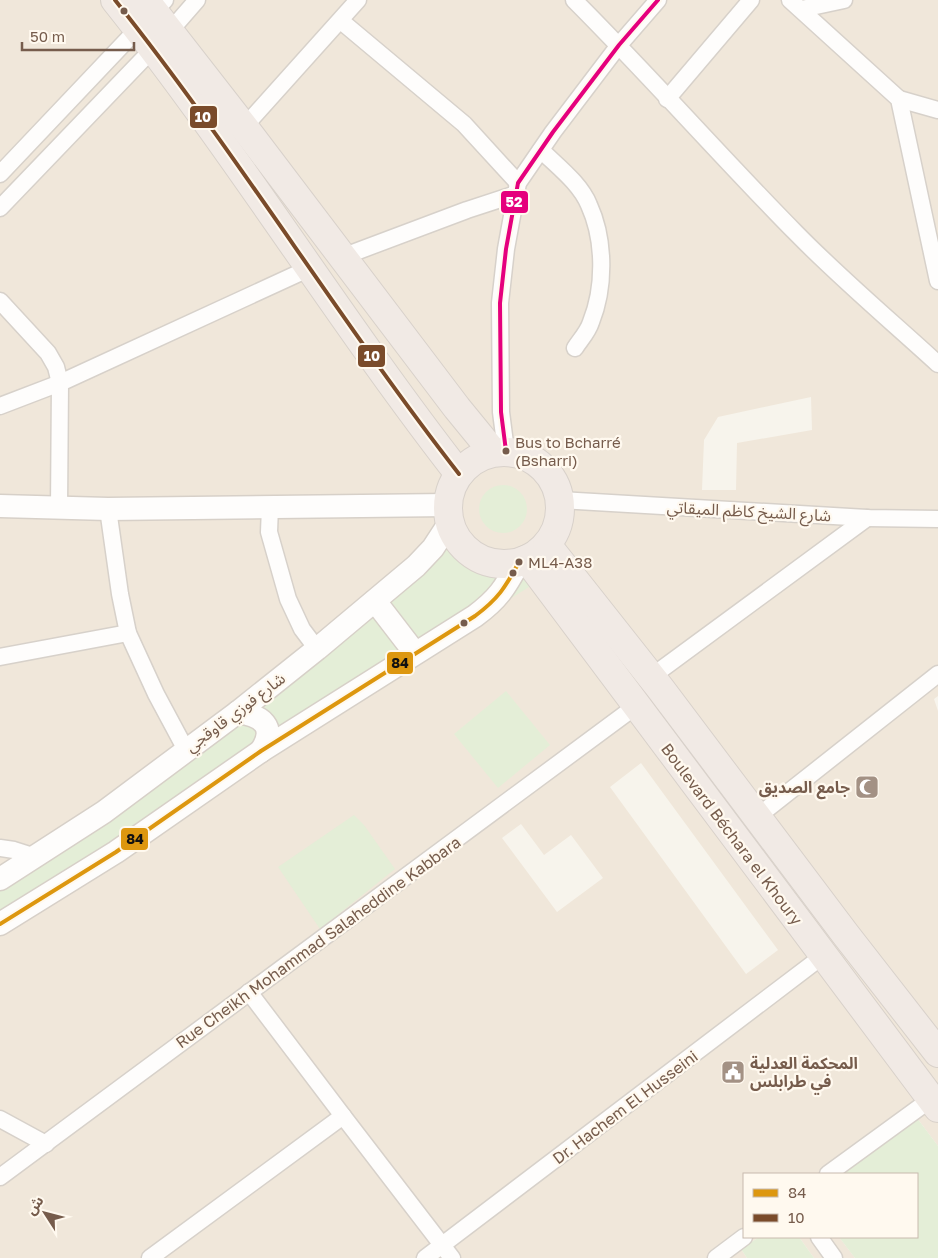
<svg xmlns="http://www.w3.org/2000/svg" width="938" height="1258" viewBox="0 0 938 1258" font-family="'Golos Text','Noto Sans Arabic',sans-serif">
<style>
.residential{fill:#f0e7da;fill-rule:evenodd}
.green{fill:#e4eed7}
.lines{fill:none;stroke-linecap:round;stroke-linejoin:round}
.street-casing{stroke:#d7d1ca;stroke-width:19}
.secondary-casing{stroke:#d7d0c8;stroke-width:25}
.highway-casing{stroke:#d8d1ca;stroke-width:30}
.street{stroke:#fefdfc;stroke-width:16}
.secondary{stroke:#fefdfc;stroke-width:22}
.highway{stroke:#f1eae5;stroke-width:28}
.bus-1-casing{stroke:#fff9ef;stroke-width:8}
.bus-2-casing{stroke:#fff9ef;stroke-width:8}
.bus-3-casing{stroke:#fff9ef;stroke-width:8}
.bus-1{stroke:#dd970f;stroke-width:4}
.bus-2{stroke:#7a4b2a;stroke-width:4}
.bus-3{stroke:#e5007d;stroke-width:4}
.bus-dot{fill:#765c4c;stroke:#fff9ef;stroke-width:2}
.labels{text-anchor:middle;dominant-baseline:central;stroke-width:4.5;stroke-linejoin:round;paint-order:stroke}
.bus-label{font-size:15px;fill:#765c4c;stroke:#fff9ef;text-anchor:start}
.street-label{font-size:16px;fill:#765c4c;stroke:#fff9ef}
.poi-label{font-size:16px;font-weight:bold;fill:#765c4c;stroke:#fff9ef;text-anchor:end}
.line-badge{stroke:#fff9ef;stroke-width:2}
.badge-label{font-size:14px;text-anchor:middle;font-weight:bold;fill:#fff}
.pale-badge-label{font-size:14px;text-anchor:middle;font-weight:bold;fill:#111}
</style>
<rect width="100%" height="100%" fill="#f7f4ec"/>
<g class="residential">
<path d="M0,0h938v696l-4,3 4,12v435l-21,-28 -75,56h-98v63h15l-18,12 6,9h-747v-335l509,-360 -33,-11 -26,-17 -79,81 -27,25 -63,51 -281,176zM811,397l1,33 -75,13 -1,47h-34l2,-50 14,-23zM641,763l137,187 -32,24 -136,-187zM521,824l23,31 27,-20 32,43 -46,34 -55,-74z"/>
<polygon points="799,1237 839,1237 855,1258 814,1258"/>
</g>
<g class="green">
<circle cx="503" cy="509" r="24"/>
<polygon points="450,535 476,552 509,563 551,573 0,923 0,868 281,692 344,641 371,616"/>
<polygon points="506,691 550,745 498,788 454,734"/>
<polygon points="354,815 364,825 395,869 320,929 278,867"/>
<polygon points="917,1118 938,1146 938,1258 855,1258 839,1237 917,1237 917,1174 842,1174"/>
<polygon points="759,1237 799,1237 814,1258 747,1258 741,1249"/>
</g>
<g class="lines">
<g class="street-casing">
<g id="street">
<path d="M574,0c76,76 147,157 222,233 45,46 95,88 142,131"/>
<polyline points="790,0 899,99 938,281"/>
<polyline points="802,9 844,0"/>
<polyline points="341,21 464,124 518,183"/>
<polyline points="667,99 751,0"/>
<polyline points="899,99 938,110"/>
<polyline points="244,127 358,0"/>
<path d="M541,150c16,16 39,33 48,55 16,35 16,82 2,117 -3,10 -11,18 -16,26"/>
<polyline points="0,174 165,0"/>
<polyline points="0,208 170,31 197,0"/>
<polyline points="342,257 467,210 516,194"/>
<polyline points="0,301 48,353 56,367 60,383 59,508"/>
<polyline points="0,406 60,383 310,268"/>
<polyline points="506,451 501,412 500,303 506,249 518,183 553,132 619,45 658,0"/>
<polyline points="560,500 867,518 938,519"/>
<polyline points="270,507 269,532 288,599 302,629 317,649"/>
<polyline points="108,509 120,594 128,633 156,694 186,750"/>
<polyline points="0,657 128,633"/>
<polyline points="651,677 867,518"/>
<polyline points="757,817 938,674"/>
<polyline points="0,848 14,850 36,857"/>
<polyline points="249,992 343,1116"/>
<polyline points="0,1119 46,1144"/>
<polyline points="828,1174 931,1099"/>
<polyline points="0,1177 636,706"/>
<polyline points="819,1237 834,1258"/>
<polyline points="150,1258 343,1116 452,1258"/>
<polyline points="425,1258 824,955"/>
<polyline points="716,1258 744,1237"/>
</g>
</g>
<g class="secondary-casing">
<g id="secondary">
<polyline points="0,506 108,509 448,505"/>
<polyline points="375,601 415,653"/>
<path d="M238,712c24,4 39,14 23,39"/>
<polyline points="0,879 104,812 238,712 317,649 416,566 433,548 450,522"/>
<path d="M0,924l116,-72 145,-101 214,-135c23,-17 30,-28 44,-54"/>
</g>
</g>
<g class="highway-casing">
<g id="highway">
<path d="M115,0c122,153 224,320 344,474"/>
<polyline points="145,0 244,127 457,408 493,452"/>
<circle cx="504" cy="508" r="56"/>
<polyline points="547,545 660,688 846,935 938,1053"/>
<polyline points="527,559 938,1108"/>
</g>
</g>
<use href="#street" class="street"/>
<use href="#secondary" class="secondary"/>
<use href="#highway" class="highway"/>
<g class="bus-1-casing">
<path id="bus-1" d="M0,924l116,-72 145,-101 214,-135c23,-17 30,-28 44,-54"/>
</g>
<g class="bus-2-casing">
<path id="bus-2" d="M115,0c122,153 224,320 344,474"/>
</g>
<g class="bus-3-casing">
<polyline id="bus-3" points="506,451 501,412 500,303 506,249 518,183 553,132 619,45 658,0"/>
</g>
<use href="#bus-1" class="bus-1"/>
<use href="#bus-2" class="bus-2"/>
<use href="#bus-3" class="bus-3"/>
</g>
<defs>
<g id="mosque-square" transform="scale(1.25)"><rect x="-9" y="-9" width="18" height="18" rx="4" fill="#a39184" stroke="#fff9ef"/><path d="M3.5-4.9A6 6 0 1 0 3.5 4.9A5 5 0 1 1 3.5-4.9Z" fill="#fff"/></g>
<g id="civic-square" transform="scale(1.25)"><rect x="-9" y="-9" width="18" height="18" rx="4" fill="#a39184" stroke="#fff9ef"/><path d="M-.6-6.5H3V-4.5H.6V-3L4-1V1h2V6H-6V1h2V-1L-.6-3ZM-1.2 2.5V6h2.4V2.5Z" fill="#fff"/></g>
</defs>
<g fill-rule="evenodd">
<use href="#mosque-square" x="867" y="787"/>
<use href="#civic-square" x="733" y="1072"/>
</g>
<g class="bus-dot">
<circle cx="124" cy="11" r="4.5"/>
<circle cx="506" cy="451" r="4.5"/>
<circle cx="519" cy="562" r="4.5"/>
<circle cx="513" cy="573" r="4.5"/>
<circle cx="464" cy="623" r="4.5"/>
</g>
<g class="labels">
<g class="bus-label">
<text x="515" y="442">Bus to Bcharré<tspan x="515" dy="18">(Bsharri)</tspan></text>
<text x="528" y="562">ML4-A38</text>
</g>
<g class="street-label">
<text transform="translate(749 511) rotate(3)">شارع الشيخ كاظم الميقاتي</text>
<text transform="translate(235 712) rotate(-37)">شارع فوزي قاوقجي</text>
<text transform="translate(732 834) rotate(53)">Boulevard Béchara el Khoury</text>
<text transform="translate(318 942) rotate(-36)">Rue Cheikh Mohammad Salaheddine Kabbara</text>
<text transform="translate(625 1107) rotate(-37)">Dr. Hachem El Husseini</text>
</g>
<g class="poi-label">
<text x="850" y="787">جامع الصديق</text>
<text x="750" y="1063" text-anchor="start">المحكمة العدلية<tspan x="750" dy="18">في طرابلس</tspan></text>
</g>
</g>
<g class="line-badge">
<rect x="189" y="105" width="29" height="24" rx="5" fill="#7a4b2a"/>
<rect x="500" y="190" width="29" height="24" rx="5" fill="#e5007d"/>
<rect x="357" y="344" width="29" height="24" rx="5" fill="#7a4b2a"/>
<rect x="386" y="651" width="28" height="24" rx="5" fill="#dd970f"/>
<rect x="120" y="827" width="29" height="24" rx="5" fill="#dd970f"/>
</g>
<g class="badge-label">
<text x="203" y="122">10</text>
<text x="514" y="207">52</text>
<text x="372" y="361">10</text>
</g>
<g class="pale-badge-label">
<text x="400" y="668">84</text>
<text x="135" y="844">84</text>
</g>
<rect x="743" y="1173" width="175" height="65" fill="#fff9ef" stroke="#c8baae"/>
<rect x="753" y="1189" width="25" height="8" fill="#dd970f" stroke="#c8baae"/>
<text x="788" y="1198" font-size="15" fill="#765c4c">84</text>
<rect x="753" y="1214" width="25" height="8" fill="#7a4b2a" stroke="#c8baae"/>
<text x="788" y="1223" font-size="15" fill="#765c4c">10</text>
<g transform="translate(45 1213) rotate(306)" stroke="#fff9ef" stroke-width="4" paint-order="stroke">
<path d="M0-4L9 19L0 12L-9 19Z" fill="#765c4c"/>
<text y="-8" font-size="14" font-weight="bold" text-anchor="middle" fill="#765c4c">ش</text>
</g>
<path d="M22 42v8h112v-8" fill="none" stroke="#765c4c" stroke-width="2.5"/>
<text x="30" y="42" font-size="15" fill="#765c4c" stroke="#fff9ef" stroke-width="4" paint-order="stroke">50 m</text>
</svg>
